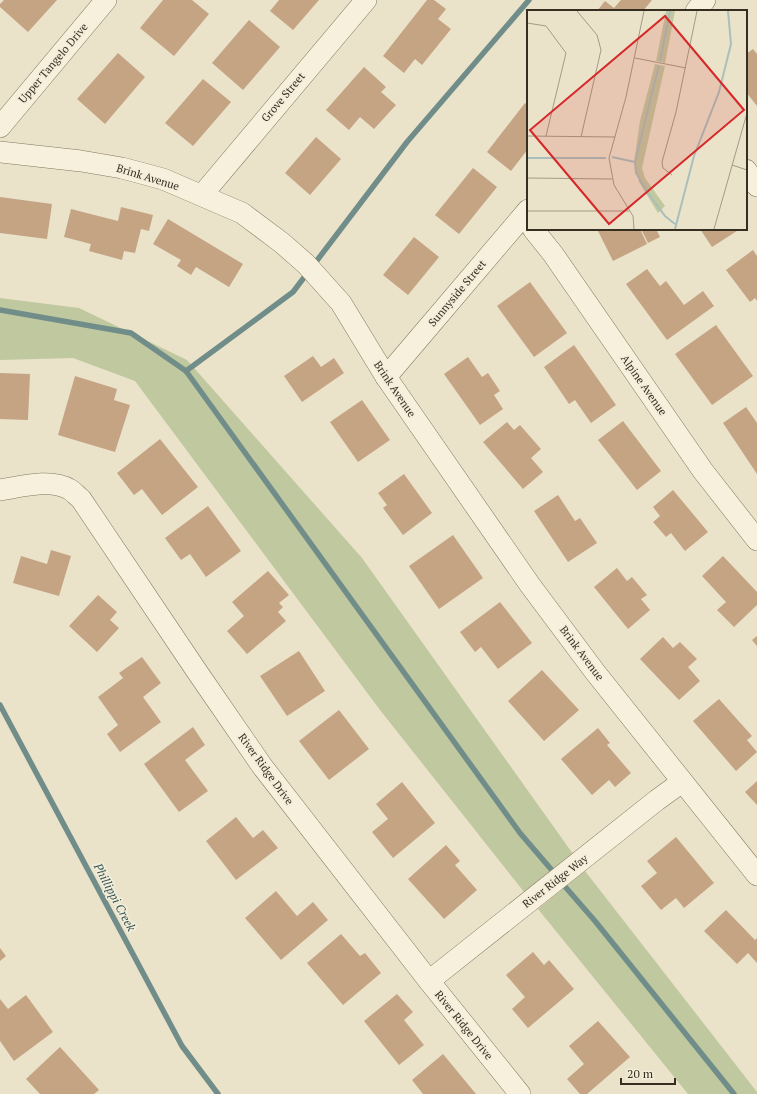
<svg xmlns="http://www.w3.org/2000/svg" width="757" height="1094" viewBox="0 0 757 1094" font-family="'PT Serif',serif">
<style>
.green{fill:#c0c89f}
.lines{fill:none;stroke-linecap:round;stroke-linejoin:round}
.stream{stroke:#718d89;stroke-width:5.5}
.building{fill:#c5a484}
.street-casing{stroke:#857760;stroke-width:22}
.street{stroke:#f6f0dc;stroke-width:21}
.labels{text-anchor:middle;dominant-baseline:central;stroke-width:3.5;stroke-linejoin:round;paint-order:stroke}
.street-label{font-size:11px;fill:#372e22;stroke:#f3edd9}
.water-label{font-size:12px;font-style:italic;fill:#355;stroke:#f3edd9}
.inset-river{fill:none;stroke:#aabfbb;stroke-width:2}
.inset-road{fill:none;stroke:#a29b87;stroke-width:1}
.view{fill:#d62828;fill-opacity:0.15;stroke:#d62828;stroke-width:2}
.inset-edge{fill:none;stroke:#372e22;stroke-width:2}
</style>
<rect width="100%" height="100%" fill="#eae3ca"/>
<g class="green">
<polygon points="0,298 79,308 187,360 362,558 573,854 524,892 380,710 135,381 73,358 0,360"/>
<polygon points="585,871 757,1092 757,1094 688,1094 538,909"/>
</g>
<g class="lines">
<g class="stream">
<polyline points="0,310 131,333 186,371 520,833 556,875"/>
<polyline points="186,371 293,292 407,142 529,0"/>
<polyline points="0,705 182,1046 218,1094"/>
<polyline points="561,882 595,921 734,1094"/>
</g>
</g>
<g class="building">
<polygon points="4,0 57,0 28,32 0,7 0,4"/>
<polygon points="163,0 192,0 209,14 174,56 140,28"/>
<polygon points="279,0 319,0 293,30 270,11"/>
<polygon points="427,0 434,0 446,9 438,19 451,29 422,65 415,59 404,73 383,56"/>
<polygon points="621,0 652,0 643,11 597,11 605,1 614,8"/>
<polygon points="249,20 280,47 243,90 212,63"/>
<polygon points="753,49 757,54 757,106 746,92 746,54"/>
<polygon points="118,53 145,77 105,124 77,99"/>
<polygon points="364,67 386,87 381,92 396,105 374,129 360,117 349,130 326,110"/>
<polygon points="203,79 231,102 193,146 165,123"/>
<polygon points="525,103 528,105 528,149 511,171 487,152"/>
<polygon points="316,137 341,159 310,195 285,173"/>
<polygon points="473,168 497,187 459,234 435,215"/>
<polygon points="0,197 52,204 47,239 0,233"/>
<polygon points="121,207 153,215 149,231 141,229 135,253 124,251 122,260 89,251 91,244 64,237 71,209 118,221"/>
<polygon points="168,219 243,264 229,287 196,267 191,275 177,266 181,260 153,244"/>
<polygon points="597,229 640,229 647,244 613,261"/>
<polygon points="641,229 656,229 660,237 648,243"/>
<polygon points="700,229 740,229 712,247"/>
<polygon points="414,237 439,257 408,295 383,275"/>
<polygon points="753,250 757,256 757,301 755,298 750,302 726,270"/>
<polygon points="647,269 660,286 666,281 684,305 703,291 714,306 667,340 626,284"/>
<polygon points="530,282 567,333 534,357 497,306"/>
<polygon points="716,325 753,376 712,405 675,354"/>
<polygon points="574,345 616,405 591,423 575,400 569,404 544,367"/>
<polygon points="313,356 321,367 334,358 344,373 302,402 284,376"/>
<polygon points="468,357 482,377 488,373 500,391 494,395 503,409 480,425 444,374"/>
<polygon points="0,373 30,374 28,420 0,419"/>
<polygon points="75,376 117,389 114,400 130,405 115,452 58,435"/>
<polygon points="362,400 390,440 358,462 330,422"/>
<polygon points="746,407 757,423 757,474 723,423"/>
<polygon points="623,421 661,471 637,490 598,440"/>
<polygon points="507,422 514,430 520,425 541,449 531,458 543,472 523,489 483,442"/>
<polygon points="160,439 198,487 162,515 142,489 134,495 117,473"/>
<polygon points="404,474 432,513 403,535 383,508 387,505 378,493"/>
<polygon points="673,490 708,532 685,551 671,533 666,537 653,522 660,516 653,507"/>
<polygon points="558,495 575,521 580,518 597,543 568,562 534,511"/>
<polygon points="208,506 241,551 206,577 190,554 181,560 165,538"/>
<polygon points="453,535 483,578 439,609 409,566"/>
<polygon points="51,550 71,556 59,596 13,583 21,556 47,564"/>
<polygon points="723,556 757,592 757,605 734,627 717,610 726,602 702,576"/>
<polygon points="617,568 627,581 632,577 647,595 641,599 650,610 628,629 594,587"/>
<polygon points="268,571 289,595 279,603 283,607 278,612 286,621 247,654 227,631 244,616 232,602"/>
<polygon points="98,595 117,612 110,620 119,628 97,652 69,626"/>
<polygon points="500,602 532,643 498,669 481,647 475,652 460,632"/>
<polygon points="757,636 757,646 752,640"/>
<polygon points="663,637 673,648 680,642 697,659 688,667 700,681 679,700 640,659"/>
<polygon points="299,651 325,691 287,716 260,676"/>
<polygon points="142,657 161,683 143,697 161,722 120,752 107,734 118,725 98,697 123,678 119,673"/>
<polygon points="542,670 579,710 544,741 508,701"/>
<polygon points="719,699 752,736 747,740 757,752 736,771 693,721"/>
<polygon points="339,710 369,749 329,780 299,741"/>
<polygon points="193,727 205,745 185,760 208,791 179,812 144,764"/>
<polygon points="598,728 610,743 607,745 631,773 615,787 609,780 592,795 561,759"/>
<polygon points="757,781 757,805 745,792"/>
<polygon points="402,782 435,823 393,858 372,832 388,819 376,804"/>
<polygon points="236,817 253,838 263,830 278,848 236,880 206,841"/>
<polygon points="676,837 714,883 684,908 676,898 661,910 641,886 657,873 647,861"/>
<polygon points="446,845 460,861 455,865 477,890 444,919 408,879"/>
<polygon points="276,891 297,916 313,902 328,920 281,960 245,918"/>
<polygon points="726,910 755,940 757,938 757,963 748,953 737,964 704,931"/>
<polygon points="341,934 360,956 365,953 381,973 343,1005 307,963"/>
<polygon points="0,948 6,956 0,961"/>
<polygon points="533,952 544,965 549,960 574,989 528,1028 512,1009 525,997 506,975"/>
<polygon points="397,994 413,1012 404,1020 424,1045 399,1065 364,1021"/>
<polygon points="26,995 53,1032 14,1061 0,1041 0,999 8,1009"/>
<polygon points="598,1021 630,1057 587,1094 580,1094 567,1079 584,1064 569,1046"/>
<polygon points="60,1047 99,1090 94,1094 40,1094 26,1079"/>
<polygon points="443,1054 476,1094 423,1094 412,1080"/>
</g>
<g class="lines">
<g class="street-casing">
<g id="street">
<polyline points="696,11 705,0"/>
<polyline points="0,127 106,0"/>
<polyline points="0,152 81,161 122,168 163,179 242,213 282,243 306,264 341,303 386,377 530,585 595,672 757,875"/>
<polyline points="746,170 757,186"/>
<polyline points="202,195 366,0"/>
<polyline points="533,229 553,254 703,471 757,540"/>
<polyline points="386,377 528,210"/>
<path d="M0,490c20,-3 50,-12 69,-1 4,2 8,7 12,10l117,174 64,93 167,215 91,113"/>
<polyline points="429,981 657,800 682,782"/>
</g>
</g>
<use href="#street" class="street"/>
</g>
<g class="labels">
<g class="street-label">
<text transform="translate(53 63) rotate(-50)">Upper Tangelo Drive</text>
<text transform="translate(283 97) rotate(-50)">Grove Street</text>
<text transform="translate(148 177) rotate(17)">Brink Avenue</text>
<text transform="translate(457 293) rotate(-50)">Sunnyside Street</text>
<text transform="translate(644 385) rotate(55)">Alpine Avenue</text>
<text transform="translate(395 389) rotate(56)">Brink Avenue</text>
<text transform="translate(582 653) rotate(53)">Brink Avenue</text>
<text transform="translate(266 769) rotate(54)">River Ridge Drive</text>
<text transform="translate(555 881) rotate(-38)">River Ridge Way</text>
<text transform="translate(464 1025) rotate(51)">River Ridge Drive</text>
</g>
<g class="water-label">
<text transform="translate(115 897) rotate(62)">Phillippi Creek</text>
</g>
</g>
<g transform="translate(527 10)">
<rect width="220" height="220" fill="#eae3ca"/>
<path d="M139,1h9l-10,52 -9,-2zM128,54l10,2 -23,102 3,10 20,28 -7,7 -19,-31 -5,-19 6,-42z" fill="#c0c89f"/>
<path class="inset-river" d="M133,51l10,-50M132,55l-24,97 1,11 12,20 17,23 10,8M85,147l23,5M0,148h79M148,219l19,-73 25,-64 12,-48 -3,-33"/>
<path class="inset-road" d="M50,1l20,24 4,15 -20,87M0,13l19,3 20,27 -20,83M108,48l51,10M0,126l88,1M205,155l15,5M145,165l-9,-7 -1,-6 14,-50 21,-101M0,168l85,1M0,201h102M107,219l-1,-13 -19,-31 -5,-27 17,-61 18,-86M187,219l33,-116"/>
<path class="view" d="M138,6l79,94 -135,114 -79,-94z"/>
<rect width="220" height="220" class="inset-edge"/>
</g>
<path d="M621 1078v6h54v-6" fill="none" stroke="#372e22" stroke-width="2"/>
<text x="627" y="1078" font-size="12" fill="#372e22" stroke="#f3edd9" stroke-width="3" paint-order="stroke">20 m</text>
</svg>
